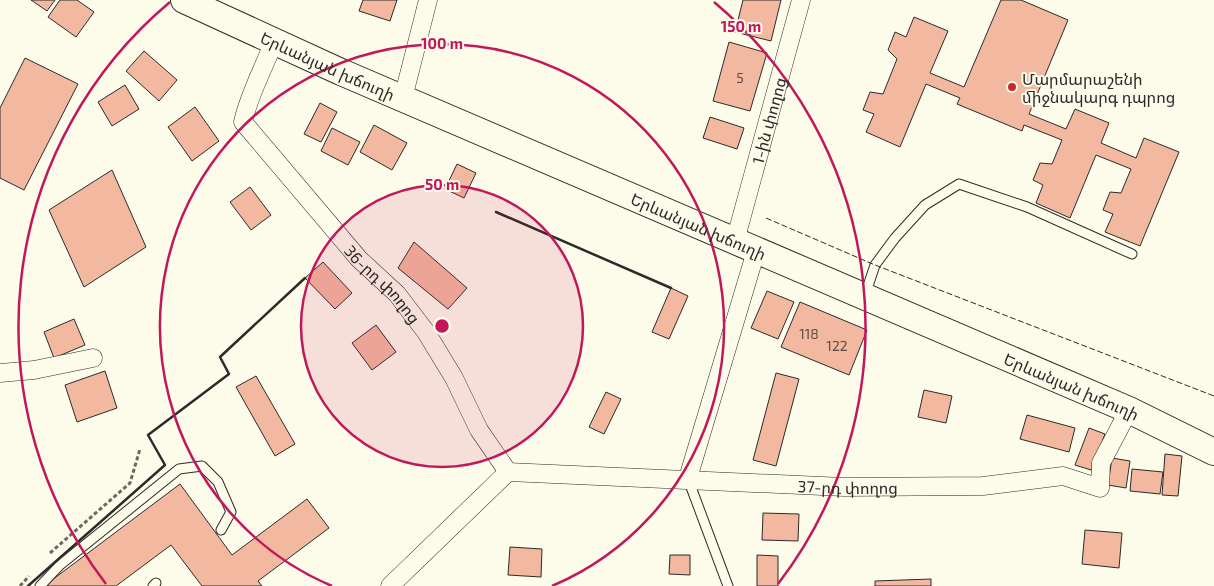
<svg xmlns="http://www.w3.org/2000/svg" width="1214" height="586" viewBox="0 0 1214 586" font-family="'Exo 2','Noto Sans Armenian',sans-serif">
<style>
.building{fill:#f2b8a0;stroke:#2b2b2b}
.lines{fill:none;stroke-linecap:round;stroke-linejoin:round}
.service-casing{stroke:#2b2b2b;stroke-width:11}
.minor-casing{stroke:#2b2b2b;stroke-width:19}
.primary-casing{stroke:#2b2b2b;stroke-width:28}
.path{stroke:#6a6964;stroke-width:3;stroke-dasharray:4 2.5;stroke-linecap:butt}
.service{stroke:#fdfbea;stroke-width:9}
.minor{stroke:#fdfbea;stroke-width:18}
.primary{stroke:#fdfbea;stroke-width:26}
.fence{stroke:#2b2b2b;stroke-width:1;stroke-dasharray:6 2.5;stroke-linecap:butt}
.wall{stroke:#2b2b2b;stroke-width:2.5}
.ring{fill:none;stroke:#c2185b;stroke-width:2.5}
.poi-dot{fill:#c62828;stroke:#fdfbea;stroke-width:2}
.labels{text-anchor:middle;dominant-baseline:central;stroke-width:4;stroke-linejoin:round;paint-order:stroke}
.number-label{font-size:14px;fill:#5d4e48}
.street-label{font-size:16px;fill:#2b2b2b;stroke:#fdfbea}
.poi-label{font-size:16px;fill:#2b2b2b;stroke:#fdfbea;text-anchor:start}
.centre{fill:#c2185b;stroke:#fdfbea;stroke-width:2.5}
.ring-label{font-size:15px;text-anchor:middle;font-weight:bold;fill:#c2185b;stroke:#fdfbea;stroke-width:4;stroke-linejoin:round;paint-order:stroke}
</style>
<rect width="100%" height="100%" fill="#fdfbea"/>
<g class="building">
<polygon points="31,0 55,0 47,11"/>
<polygon points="60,0 77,0 94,12 76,37 48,17"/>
<polygon points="363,0 397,0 390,21 359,11"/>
<polygon points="743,0 781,0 771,41 735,32"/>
<polygon points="1001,0 1021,0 1068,20 1029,114 1066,129 1075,109 1109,123 1101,143 1136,158 1144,138 1179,152 1140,246 1105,232 1113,214 1103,210 1110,192 1121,193 1131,169 1096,155 1070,218 1036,203 1043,185 1033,180 1040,163 1052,164 1062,140 1024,125 1022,131 957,104 960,98 926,84 900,147 866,132 874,114 863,110 870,92 883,94 897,59 888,50 895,32 906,37 914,17 948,31 930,73 964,87"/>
<polygon points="729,42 767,53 750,111 713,101"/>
<polygon points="144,51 177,80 159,101 126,71"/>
<polygon points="25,58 78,84 24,190 0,178 0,108"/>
<polygon points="125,85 139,109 112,126 98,102"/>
<polygon points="320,103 337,112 321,142 304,134"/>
<polygon points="195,107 219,141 192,161 168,127"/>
<polygon points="710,117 744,128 737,149 703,138"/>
<polygon points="374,125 407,143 392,170 360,152"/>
<polygon points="332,128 360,142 348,165 321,151"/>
<polygon points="457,164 476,173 464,198 445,189"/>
<polygon points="112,170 146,247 84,287 49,210"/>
<polygon points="250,187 271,215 251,230 230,202"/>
<polygon points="414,242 467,288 448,309 398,268"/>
<polygon points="323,262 352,293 335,309 305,278"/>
<polygon points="671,288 688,296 669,339 652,332"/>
<polygon points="767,291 794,302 778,339 751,328"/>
<polygon points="800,302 867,330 849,375 781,347"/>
<polygon points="74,319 85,345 54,358 44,332"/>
<polygon points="376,325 396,352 372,370 352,343"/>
<polygon points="105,371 117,408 77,422 65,385"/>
<polygon points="776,373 799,379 776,466 753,460"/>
<polygon points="256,376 295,444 275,456 236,387"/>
<polygon points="924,390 952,396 946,423 918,417"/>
<polygon points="606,392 621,399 604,434 589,427"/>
<polygon points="1027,415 1075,428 1069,452 1020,439"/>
<polygon points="1089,428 1105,434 1091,470 1075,465"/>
<polygon points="1165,454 1182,456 1178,496 1162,495"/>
<polygon points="1112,458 1130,461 1126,488 1108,485"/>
<polygon points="1132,469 1163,472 1160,494 1130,491"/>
<polygon points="180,484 232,555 307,499 329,528 258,581 262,586 202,586 171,545 116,586 44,586"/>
<polygon points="763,513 799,514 798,541 762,540"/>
<polygon points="1085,530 1122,533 1119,568 1082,564"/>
<polygon points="510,547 542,549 541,577 508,575"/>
<polygon points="670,555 690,555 690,575 669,574"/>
<polygon points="757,555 778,556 778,586 757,586"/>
<polygon points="931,579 931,586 875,586 875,581"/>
</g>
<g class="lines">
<g class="service-casing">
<g id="service">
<polyline points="865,295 875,265 895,238 925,205 959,184 1027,207 1132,254"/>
<polyline points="688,479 728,586"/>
<polyline points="40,586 60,565 179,469 202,466 218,482 231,512 221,530"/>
<polyline points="153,586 156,583"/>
</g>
</g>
<g class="minor-casing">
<g id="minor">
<path id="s1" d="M274,41c-10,27 -25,53 -31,81l116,137 38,35 29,38 28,46 25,52 29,42"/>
<polyline points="403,98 428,0"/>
<path id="s2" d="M735,241l66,-241"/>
<polyline points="0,373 34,370 93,358"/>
<path id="s3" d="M508,472l336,15 139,-1 80,-10 37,12 1,-25 28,-53"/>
<polyline points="688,478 756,251"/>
<polyline points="390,586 508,472"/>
</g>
</g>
<g class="primary-casing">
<g id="primary">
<path id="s4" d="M184,0l157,72 788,338 85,42"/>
</g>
</g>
<g class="path">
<polyline points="50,553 130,483 140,449"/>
<polyline points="20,586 29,576"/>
</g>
<use href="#service" class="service"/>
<use href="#minor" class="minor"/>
<use href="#primary" class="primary"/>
<polyline class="fence" points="766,218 875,265 1214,396"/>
<g class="wall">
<polyline points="496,212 671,288"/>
<polyline points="28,586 165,465 148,435 229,374 220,357 305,278"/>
</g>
</g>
<circle cx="442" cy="326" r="141" fill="#c2185b" fill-opacity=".12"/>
<g class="ring">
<circle cx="442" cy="326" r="141"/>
<path d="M332 586A282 282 0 1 1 552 586"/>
<path d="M106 584A423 423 0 0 1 170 2M714 2A423 423 0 0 1 778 584"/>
</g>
<circle class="poi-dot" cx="1012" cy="87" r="5"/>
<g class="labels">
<g class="number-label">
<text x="740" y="77">5</text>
<text x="809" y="333">118</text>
<text x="837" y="345">122</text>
</g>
<g class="street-label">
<text stroke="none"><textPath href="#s4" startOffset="158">Երևանյան խճուղի</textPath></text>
<text stroke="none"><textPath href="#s2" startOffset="125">1-ին փողոց</textPath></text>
<text stroke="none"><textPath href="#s4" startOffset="562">Երևանյան խճուղի</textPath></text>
<text stroke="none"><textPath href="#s1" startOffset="301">36-րդ փողոց</textPath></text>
<text stroke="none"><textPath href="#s4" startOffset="968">Երևանյան խճուղի</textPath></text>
<text stroke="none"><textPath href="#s3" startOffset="340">37-րդ փողոց</textPath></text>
</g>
<g class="poi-label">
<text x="1022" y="78">Մարմարաշենի<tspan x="1022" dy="18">միջնակարգ դպրոց</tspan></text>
</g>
</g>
<circle cx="442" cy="326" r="8" class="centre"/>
<g class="ring-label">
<text x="741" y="32">150 m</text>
<text x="442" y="49">100 m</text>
<text x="442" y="190">50 m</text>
</g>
</svg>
